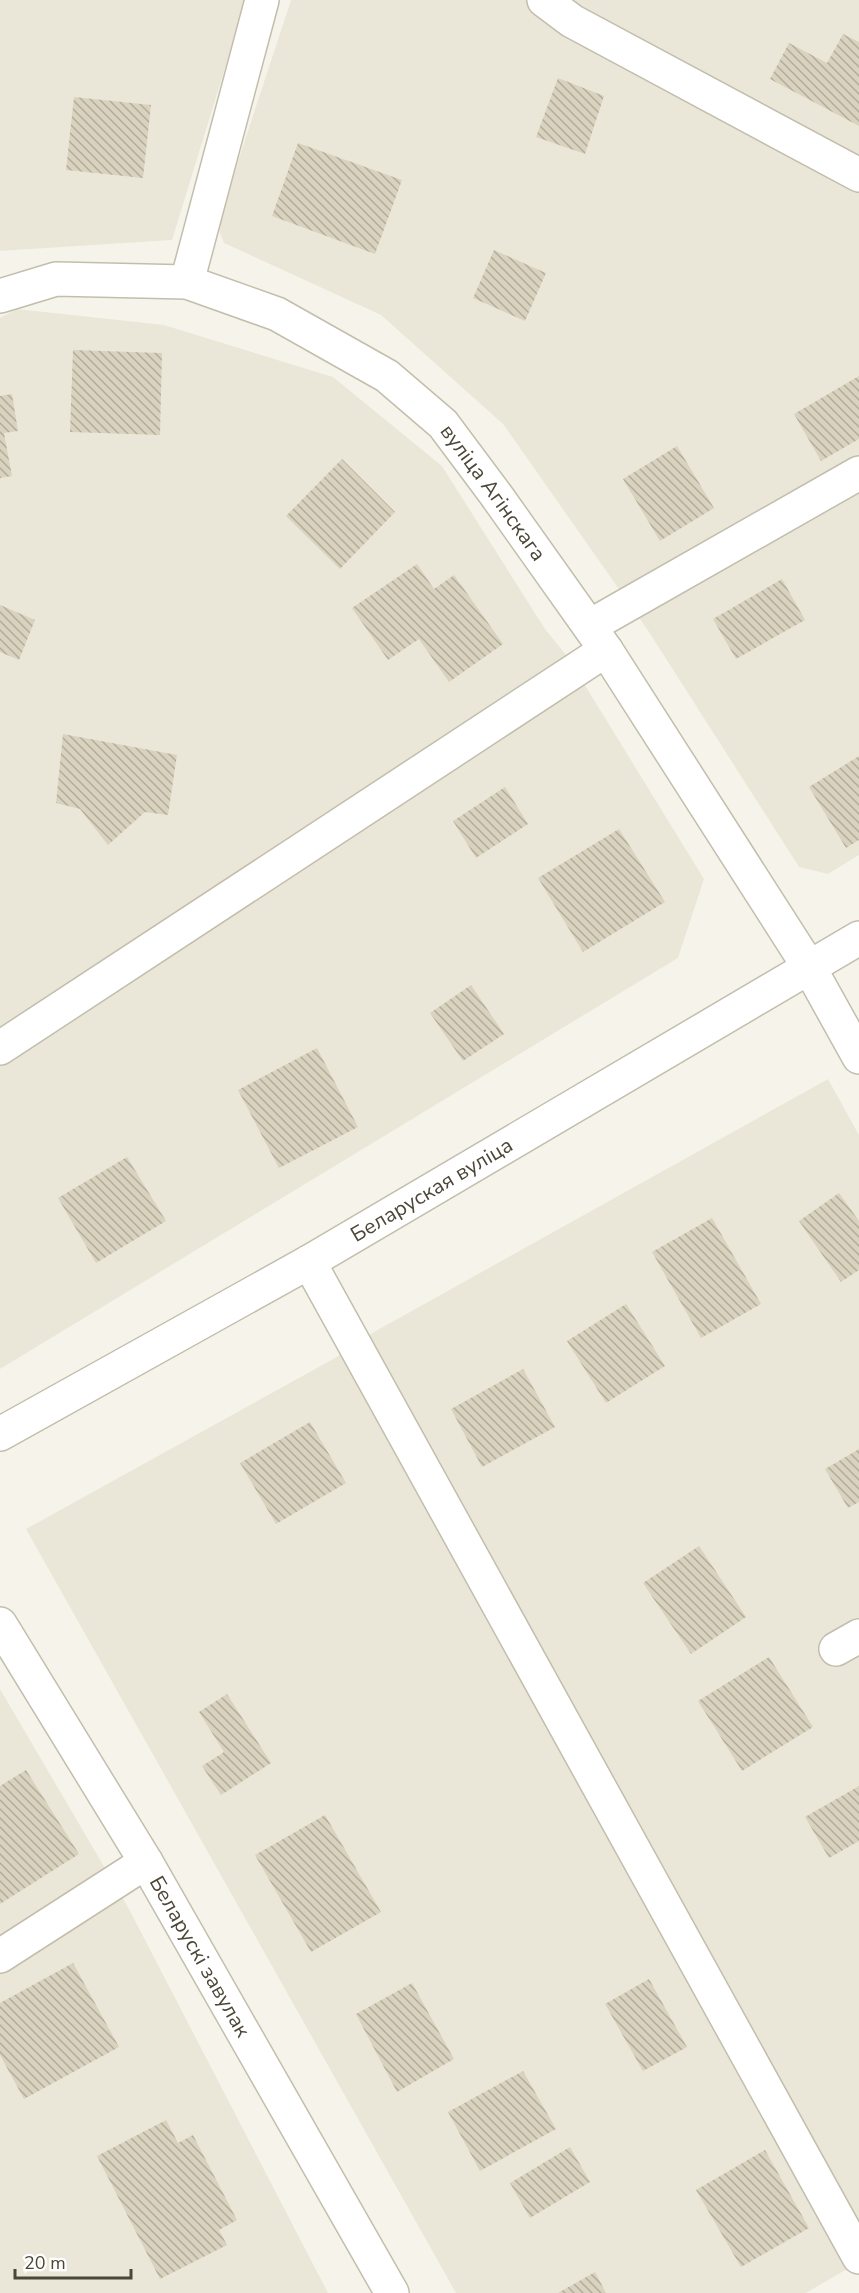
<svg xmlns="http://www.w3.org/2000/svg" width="859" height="2293" viewBox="0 0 859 2293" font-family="'Nunito Sans',sans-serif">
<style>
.residential{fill:#ebe7d8}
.building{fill:url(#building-back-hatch)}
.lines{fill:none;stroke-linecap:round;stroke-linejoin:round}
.minor-casing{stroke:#c3beac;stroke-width:36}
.minor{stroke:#fff;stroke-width:33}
.labels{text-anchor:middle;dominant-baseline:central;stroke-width:6;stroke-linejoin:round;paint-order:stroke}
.street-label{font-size:21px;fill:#4b4637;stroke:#fff}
</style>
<defs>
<pattern id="building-back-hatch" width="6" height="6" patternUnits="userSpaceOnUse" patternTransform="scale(1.5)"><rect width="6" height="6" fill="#d9d2be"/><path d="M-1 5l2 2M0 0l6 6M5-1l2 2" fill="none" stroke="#b2ac9b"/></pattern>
</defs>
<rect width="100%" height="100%" fill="#f6f4ea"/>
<g class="residential">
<polygon points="0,0 246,0 172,240 0,251"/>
<polygon points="291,0 859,0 859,855 828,874 799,867 647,629 503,424 381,315 224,243 217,225"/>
<polygon points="17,309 164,325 333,377 442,466 545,629 567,656 704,879 678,958 0,1369 0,318"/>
<polygon points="828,1079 859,1135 859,2262 806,2293 456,2293 26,1529 335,1358 374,1332"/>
<polygon points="0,1689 129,1909 328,2293 0,2293"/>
</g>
<g class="building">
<polygon points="843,34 859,42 859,126 770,79 789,43 827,63"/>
<polygon points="558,78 604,96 585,154 536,137"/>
<polygon points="74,97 151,105 143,178 66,170"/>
<polygon points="298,143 402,180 375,254 272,216"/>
<polygon points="494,250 546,273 525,321 473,298"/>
<polygon points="73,350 162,353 160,435 70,432"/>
<polygon points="859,376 859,439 821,461 794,414"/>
<polygon points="12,394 18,431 4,433 12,476 0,478 0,396"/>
<polygon points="677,446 714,508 660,541 623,479"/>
<polygon points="342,459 395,512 340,569 286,516"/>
<polygon points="417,564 434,589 454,575 503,644 449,682 419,639 388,660 352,608"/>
<polygon points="782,579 805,620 736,659 713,619"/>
<polygon points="0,605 35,620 19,660 0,652"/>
<polygon points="63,734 177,755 168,815 145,812 108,845 80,809 56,803"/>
<polygon points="859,756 859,840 846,848 809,787"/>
<polygon points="505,787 528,824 476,858 453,821"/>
<polygon points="619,829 665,902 583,952 538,878"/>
<polygon points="471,985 504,1034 463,1061 430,1013"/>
<polygon points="317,1048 358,1127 279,1168 238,1090"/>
<polygon points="127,1157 166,1221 96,1263 58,1198"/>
<polygon points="839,1193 859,1221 859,1270 841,1282 799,1221"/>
<polygon points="712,1218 761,1304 701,1338 652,1252"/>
<polygon points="626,1304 665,1366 606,1403 567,1341"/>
<polygon points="523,1369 555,1427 482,1467 451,1409"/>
<polygon points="310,1422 346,1483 276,1524 240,1463"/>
<polygon points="859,1449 859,1502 848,1508 825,1469"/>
<polygon points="699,1546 746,1617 691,1654 643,1583"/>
<polygon points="769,1657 813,1727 742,1771 698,1701"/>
<polygon points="227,1694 271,1763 221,1795 202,1766 224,1752 199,1712"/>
<polygon points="26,1770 79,1854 0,1904 0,1786"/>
<polygon points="859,1786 859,1841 829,1858 805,1817"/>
<polygon points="325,1815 381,1912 311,1952 255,1855"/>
<polygon points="73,1963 119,2047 24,2099 0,2055 0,2003"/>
<polygon points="649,1979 687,2047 643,2071 605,2004"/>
<polygon points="412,1983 454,2059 397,2092 356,2014"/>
<polygon points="523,2071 556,2129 480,2171 448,2112"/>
<polygon points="166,2120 178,2143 193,2135 237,2220 219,2230 227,2245 160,2279 97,2156"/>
<polygon points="570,2147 590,2182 530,2218 510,2183"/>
<polygon points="765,2150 809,2228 741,2267 696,2190"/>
<polygon points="595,2272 606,2293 558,2293"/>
</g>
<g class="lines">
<g class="minor-casing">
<g id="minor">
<polyline points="544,0 572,21 859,175"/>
<polyline points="187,282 262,0"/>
<path id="s1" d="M0,296l56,-17 131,3 90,32 110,62 56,48 53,71 110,155 203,317 50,90"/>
<polyline points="590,626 859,473"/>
<polyline points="0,1048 606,650"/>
<polyline points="309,1262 859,2257"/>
<path id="s2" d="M0,1434l309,-172 550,-324"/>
<path id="s3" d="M0,1624l146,238 246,431"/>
<polyline points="836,1649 859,1636"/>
<polyline points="0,1956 146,1862"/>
</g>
</g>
<use href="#minor" class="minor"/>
</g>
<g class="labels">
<g class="street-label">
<text stroke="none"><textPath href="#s1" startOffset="570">вуліца Агінскага</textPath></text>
<text stroke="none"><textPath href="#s2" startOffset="496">Беларуская вуліца</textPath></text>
<text stroke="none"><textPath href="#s3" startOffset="388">Беларускі завулак</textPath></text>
</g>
</g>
<path d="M15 2269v9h116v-9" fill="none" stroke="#4b4637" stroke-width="3"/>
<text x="24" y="2269" font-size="18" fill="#4b4637" stroke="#ffffff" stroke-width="4.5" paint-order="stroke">20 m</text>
</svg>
